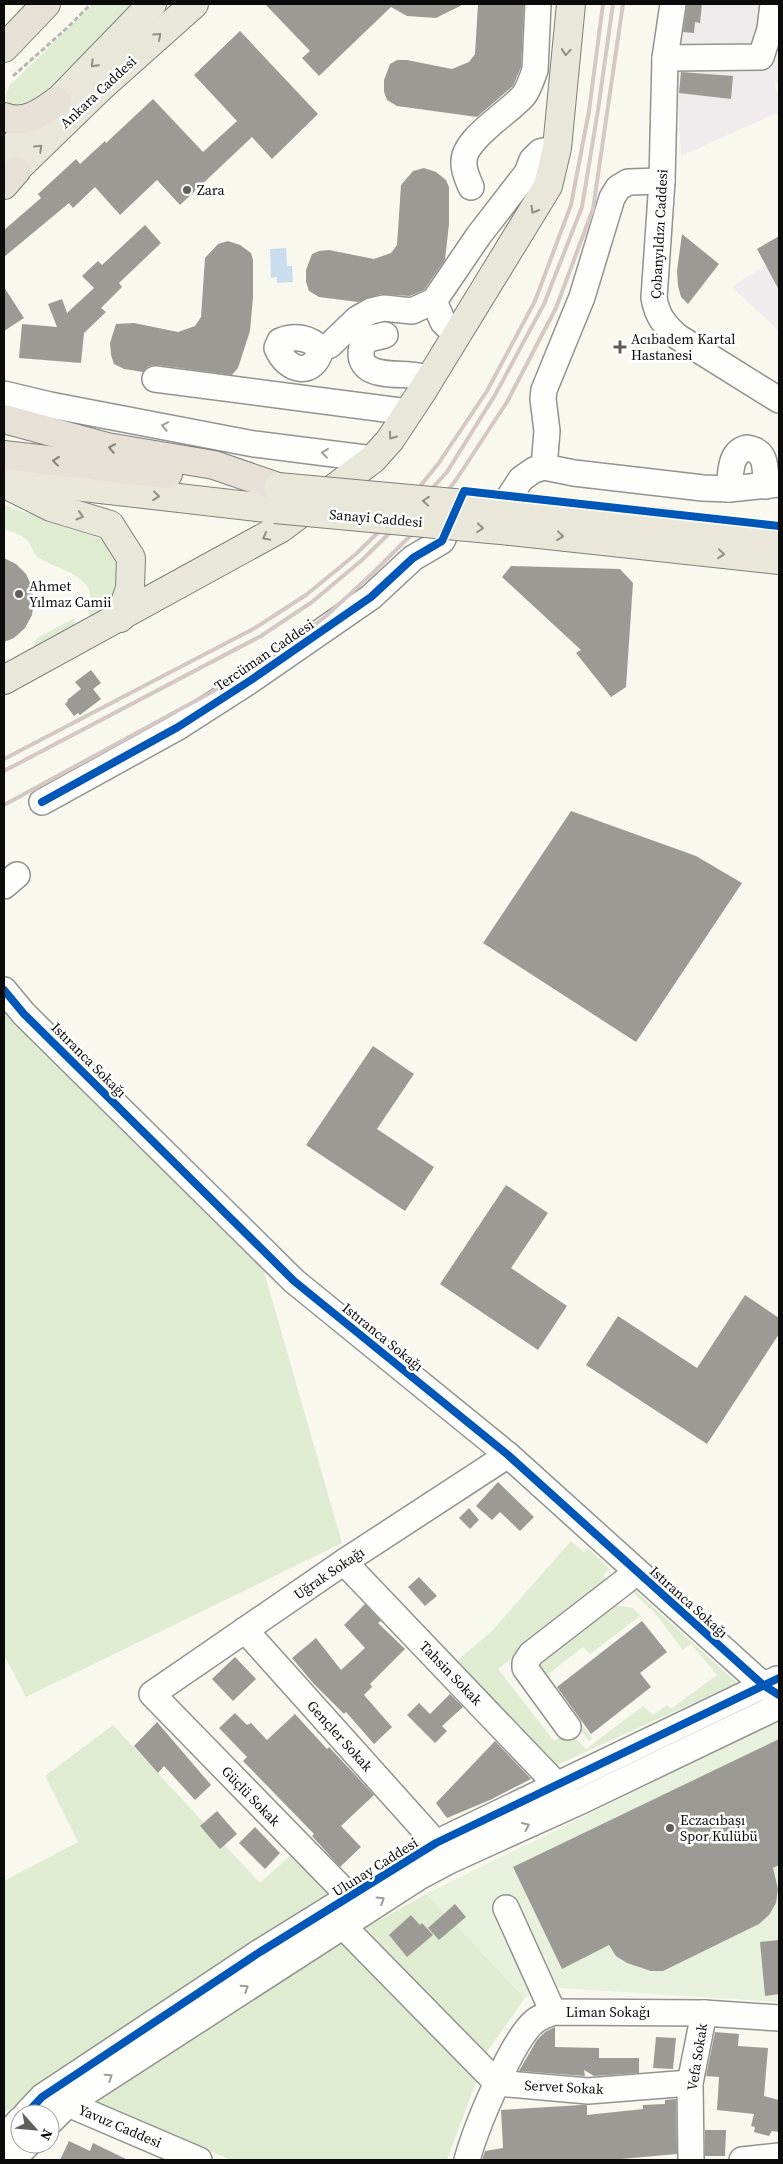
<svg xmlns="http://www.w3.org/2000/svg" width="783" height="2164" viewBox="0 0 783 2164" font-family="'Source Serif 4',serif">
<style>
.industrial{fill:#f0ebec}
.green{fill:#dfecd1}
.pitch{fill:#e8f1db}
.water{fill:#caddee}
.building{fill:#9c9a95}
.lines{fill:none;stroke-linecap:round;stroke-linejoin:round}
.minor-casing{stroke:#92928e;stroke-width:28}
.major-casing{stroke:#7f7f7b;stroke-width:30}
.highway-casing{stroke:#7f7f7b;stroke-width:30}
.path{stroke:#b7b7b5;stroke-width:3;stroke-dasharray:5 2.5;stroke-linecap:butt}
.minor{stroke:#fefefd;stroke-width:25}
.major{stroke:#e9e7da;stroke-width:28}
.highway{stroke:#e6e0d6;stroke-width:28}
.rail{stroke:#d4c7c4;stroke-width:4}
.major-bridge-casing{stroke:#7f7f7b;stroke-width:30;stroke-linecap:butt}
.major-bridge{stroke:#e9e7da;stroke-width:28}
.cycleway-casing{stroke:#fff;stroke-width:11}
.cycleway{stroke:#0057b8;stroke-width:8}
.oneway{stroke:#908f87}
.oneway2{stroke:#9d9d9c}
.oneway3{stroke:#83807b}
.poi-dot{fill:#5e5e5b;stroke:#fff;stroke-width:2}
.labels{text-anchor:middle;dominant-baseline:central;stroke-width:5;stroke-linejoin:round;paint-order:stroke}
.street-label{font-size:14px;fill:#0b0b0b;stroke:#fff}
.poi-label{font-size:14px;fill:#0b0b0b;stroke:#fff;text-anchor:start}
</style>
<rect width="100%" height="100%" fill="#f9f8ef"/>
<g class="industrial">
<polygon points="683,4 779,4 779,82 775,84 779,101 779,112 681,156 675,53"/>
<polygon points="779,255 779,331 732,287"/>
</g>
<g class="green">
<polygon points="94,4 133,4 40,97 19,107 7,102 6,94 10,85"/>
<path d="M4,505l106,37 12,25 -12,44 -18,9 -4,-9c13,-35 -28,-40 -49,-53 -6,-4 -7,-12 -11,-17 -4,-5 -17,-10 -24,-12z"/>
<polygon points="73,619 77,629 36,647 34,644 37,638"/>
<polygon points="4,1011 263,1268 342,1543 26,1697 4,1655"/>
<polygon points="571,1541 584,1552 588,1548 609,1569 603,1575 609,1583 498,1669 554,1741 569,1731 586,1749 643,1706 653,1715 667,1705 671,1709 717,1675 691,1644 683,1650 654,1612 628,1588 630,1586 737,1683 555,1766 457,1661 492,1631"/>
<polygon points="608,1604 633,1608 640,1616 590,1654 583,1647 546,1676 592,1738 589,1741 533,1666"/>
<polygon points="113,1725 260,1883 291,1855 331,1897 4,2113 4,1881 78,1842 45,1776"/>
<polygon points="426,1894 525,1998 488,2050 447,2160 231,2160 91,2102 358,1932"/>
</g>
<polygon class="pitch" points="779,1720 779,2002 543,1987 525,1998 426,1894 674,1772 677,1765"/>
<polygon class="water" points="286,248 287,266 292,266 293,282 277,283 277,277 271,278 270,249"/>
<g class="building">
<polygon points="265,4 464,4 436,18 407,16 391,7 319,76 302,58 310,51"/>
<polygon points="478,4 524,4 521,67 513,86 477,117 397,106 387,100 384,92 384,80 390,64 397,60 407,60 452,69 469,62 475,54"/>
<polygon points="687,4 702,4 700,23 695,22 694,33 683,32"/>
<polygon points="240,31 318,114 272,159 252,137 180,205 157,180 120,215 95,187 73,208 69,203 4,257 4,230 41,198 38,194 76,159 80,164 105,141 106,143 153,99 203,152 237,121 194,75"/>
<polygon points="681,72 733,76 731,99 679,93"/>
<polygon points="424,168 436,172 446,180 449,187 449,224 445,260 424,290 410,296 381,294 358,302 319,297 309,291 306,282 306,270 312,254 319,251 329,250 374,259 391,253 397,245 401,185 413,171"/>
<polygon points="145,225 161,243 119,283 122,287 101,308 106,312 84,333 81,363 19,358 22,324 57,327 48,304 62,299 67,313 94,288 82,276 98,261 102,265"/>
<polygon points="682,234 719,264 688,304 681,297 678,286 677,271"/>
<polygon points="779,236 779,290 757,249"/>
<polygon points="228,241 240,245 251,253 253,260 253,297 250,331 238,368 232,375 157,365 149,366 143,372 124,369 114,364 111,355 110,343 116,324 134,323 178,332 195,326 201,317 205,258 218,244"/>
<polygon points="4,287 24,318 4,331"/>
<polygon points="4,558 16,564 26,574 32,587 34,601 32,615 25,628 14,638 4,642"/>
<polygon points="511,566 620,569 633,583 626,687 611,697 576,653 581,650 502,577"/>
<polygon points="91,670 101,683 93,689 101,699 80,715 78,713 74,716 65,704 68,701 67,700 81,689 75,682"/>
<polygon points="571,811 696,856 742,883 636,1042 483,943"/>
<polygon points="373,1046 414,1074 377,1129 434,1167 405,1211 306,1145"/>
<polygon points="506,1185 548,1213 511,1268 567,1306 538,1350 440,1284"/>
<polygon points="745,1295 779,1318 779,1334 707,1444 586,1365 618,1316 697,1368"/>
<polygon points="498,1482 534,1517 520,1531 500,1512 492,1520 476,1506"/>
<polygon points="469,1508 479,1520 470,1529 459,1518"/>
<polygon points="419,1577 437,1596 425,1606 408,1587"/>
<polygon points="365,1604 381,1621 378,1623 405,1649 370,1684 372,1687 364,1695 392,1727 374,1744 346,1712 344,1714 313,1683 292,1658 316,1638 341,1670 365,1648 344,1625"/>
<polygon points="642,1621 667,1652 640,1673 651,1687 591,1734 557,1687"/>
<polygon points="235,1657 256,1679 233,1701 212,1679"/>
<polygon points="450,1694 463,1707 442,1726 447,1731 435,1743 407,1715 419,1703 430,1714"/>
<polygon points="235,1713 247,1725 251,1723 267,1740 295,1714 327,1749 329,1747 374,1795 341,1826 361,1847 340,1867 312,1836 314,1834 243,1761 247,1757 219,1728"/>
<polygon points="157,1722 211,1785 195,1800 164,1766 158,1773 134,1746"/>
<polygon points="779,1739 779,1865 773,1868 778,1889 776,1903 769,1915 759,1924 663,1971 651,1971 627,1963 616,1956 609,1945 562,1969 513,1867"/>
<polygon points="495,1741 531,1779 490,1800 447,1818 436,1803"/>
<polygon points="217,1811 237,1834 220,1849 200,1826"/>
<polygon points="255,1827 280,1853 265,1869 239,1843"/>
<polygon points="455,1904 466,1917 439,1940 428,1928"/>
<polygon points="411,1915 420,1925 422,1923 433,1935 407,1957 389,1935"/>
<polygon points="779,1940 779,1994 765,1996 760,1942"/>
<polygon points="555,2027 555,2047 599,2048 599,2058 639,2058 639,2073 594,2076 584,2070 585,2076 519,2071 537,2040 545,2032"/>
<polygon points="715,2032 739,2034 738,2046 768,2048 764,2096 779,2100 779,2132 772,2131 769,2136 754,2132 755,2127 751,2126 754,2114 717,2110 719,2077 706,2076"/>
<polygon points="656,2037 676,2038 673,2069 653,2068"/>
<polygon points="676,2099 677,2154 610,2160 482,2160 485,2151 503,2148 501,2110 581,2105 587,2105 587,2115 643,2109 643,2105 665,2104 665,2100"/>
<polygon points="705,2130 726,2130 725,2156 705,2156"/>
<polygon points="69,2141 90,2151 93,2143 128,2160 60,2160"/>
</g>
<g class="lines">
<g class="minor-casing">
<g id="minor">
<path d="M673,4l-8,54 -3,123 -8,117c3,18 11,28 24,39l101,63"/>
<polyline points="665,58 761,57 770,29 773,4"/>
<path d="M471,187c-3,-7 -7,-15 -7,-23 -3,-24 45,-51 60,-69 5,-7 8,-17 11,-25l3,-66"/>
<polyline points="434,301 443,322 456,335"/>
<path d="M385,335l-17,4 -6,7c-8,35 37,26 56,30 4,1 8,3 11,4"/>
<path d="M321,349c-12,-12 -26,-14 -41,-8l-3,7c10,24 37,30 44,1l9,-4 27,-26 14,-8 13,-3 28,3 22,-10 45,-66 48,-62 5,-13 8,-8 17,-4"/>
<polyline points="155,379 408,412"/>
<polyline points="4,394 50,405 254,444 373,459"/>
<polyline points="544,467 547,431 543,399 544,390 582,297 612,198 618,188 628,182 662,181"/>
<path d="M729,489c2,-15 0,-37 18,-41 21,3 18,21 19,38"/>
<polyline points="510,496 521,479 534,470 544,467 574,473 703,488 729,489 779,484"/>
<polyline points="42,802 178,727 251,680 371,597 413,558 442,541 456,509"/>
<polyline points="4,886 17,875"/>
<polyline points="4,990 24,1014 294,1281 508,1455 763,1685 779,1695"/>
<polyline points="344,1562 557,1785"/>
<polyline points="245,1630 436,1843"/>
<polyline points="568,1727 525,1668 525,1663 531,1654 637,1572"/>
<polyline points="350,1897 152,1694 344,1562 508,1455"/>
<polyline points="506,1908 553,2012"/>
<polyline points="342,1925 497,2083 588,2091 690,2083"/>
<polyline points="56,2101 68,2104 199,2160"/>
<polyline points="26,2114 42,2097 260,1952 436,1843 777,1679"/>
<polyline points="50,2122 68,2104 419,1877 451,1860 581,1801 779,1706"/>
<polyline points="4,2137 20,2120"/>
<polyline points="12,2160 28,2144"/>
<path d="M467,2160c8,-30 45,-121 68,-139 5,-4 12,-6 18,-9l151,1 75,5"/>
<polyline points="691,2160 690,2083 704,2013"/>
<polyline points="742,2160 779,2156"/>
</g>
</g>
<g class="major-casing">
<g id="major">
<polyline points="4,154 24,136 152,4"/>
<polyline points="4,181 102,86 194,4"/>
<polyline points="4,478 275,509"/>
<polyline points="7,485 51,507 110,525 131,558 130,588 120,618"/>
<polyline points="509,508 666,523 779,538"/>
<polyline points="511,531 779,560"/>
<polyline points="4,680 281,528 373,459 390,440 423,390 548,186 557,148 571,4"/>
</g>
</g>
<g class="highway-casing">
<g id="highway">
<polyline points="4,48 46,4"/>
<path d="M4,117c20,8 37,-4 53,-16"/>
<polyline points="4,185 16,171"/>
<polyline points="4,419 107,447 214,465 278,487"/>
<polyline points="4,455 168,474"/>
</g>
</g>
<polyline class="path" points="13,76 67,28 91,4"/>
<use href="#minor" class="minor"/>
<use href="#major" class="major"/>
<use href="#highway" class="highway"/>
<g class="rail">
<polyline points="4,759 255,628 306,595 356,554 399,512 438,464 487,391 535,301 571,205 589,111 603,4"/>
<polyline points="4,771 261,636 312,602 362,560 406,517 447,472 495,395 544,304 582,207 598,110 613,4"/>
<polyline points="4,805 210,693 275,654 325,617 374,572 419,527 456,480 507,402 556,308 593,209 623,4"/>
</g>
<g class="major-bridge-casing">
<g id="major-bridge">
<polyline points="278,487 509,508"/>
<polyline points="275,509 511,531"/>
</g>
</g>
<use href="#major-bridge" class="major-bridge"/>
<g class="cycleway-casing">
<g id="cycleway">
<polyline points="42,802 178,727 251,680 371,597 413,558 442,541 464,491 779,526"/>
<polyline points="4,990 24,1014 294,1281 508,1455 763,1685 779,1695"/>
<polyline points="26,2114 42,2097 260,1952 436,1843 779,1678"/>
</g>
</g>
<use href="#cycleway" class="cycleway"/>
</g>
<defs><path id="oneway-chevron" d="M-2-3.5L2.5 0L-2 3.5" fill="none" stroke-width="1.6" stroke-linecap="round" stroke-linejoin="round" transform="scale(1.25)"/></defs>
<g class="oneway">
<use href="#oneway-chevron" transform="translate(158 36) rotate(-42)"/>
<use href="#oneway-chevron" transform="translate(566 52) rotate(95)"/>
<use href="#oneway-chevron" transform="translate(94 64) rotate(135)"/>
<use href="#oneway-chevron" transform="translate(39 148) rotate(-44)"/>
<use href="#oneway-chevron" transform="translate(534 210) rotate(120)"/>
<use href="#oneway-chevron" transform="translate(392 436) rotate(126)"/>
<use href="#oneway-chevron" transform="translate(156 496) rotate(6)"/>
<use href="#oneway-chevron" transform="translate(426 501) rotate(-175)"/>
<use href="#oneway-chevron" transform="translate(80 516) rotate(17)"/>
<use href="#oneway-chevron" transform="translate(480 528) rotate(5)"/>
<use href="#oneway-chevron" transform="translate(560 536) rotate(6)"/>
<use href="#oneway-chevron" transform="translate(266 537) rotate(151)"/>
<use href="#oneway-chevron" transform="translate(721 554) rotate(6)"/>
</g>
<g class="oneway2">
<use href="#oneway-chevron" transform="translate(165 426) rotate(-169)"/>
<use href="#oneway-chevron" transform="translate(325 453) rotate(-173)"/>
<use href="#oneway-chevron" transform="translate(526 1826) rotate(-24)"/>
<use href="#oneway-chevron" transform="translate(381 1900) rotate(-32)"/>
<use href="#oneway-chevron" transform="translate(245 1988) rotate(-33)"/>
<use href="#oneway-chevron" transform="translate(109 2077) rotate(-33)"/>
</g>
<g class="oneway3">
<use href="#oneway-chevron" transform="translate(112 448) rotate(-169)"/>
<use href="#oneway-chevron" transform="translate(56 461) rotate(-173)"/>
</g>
<g class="poi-dot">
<circle cx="187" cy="190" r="5"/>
<path d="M617.5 339.5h5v5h5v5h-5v5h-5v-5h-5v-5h5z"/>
<circle cx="19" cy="594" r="5"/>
<circle cx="670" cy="1828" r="5"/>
</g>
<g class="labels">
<g class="street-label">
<text transform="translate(98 92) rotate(-43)">Ankara Caddesi</text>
<text transform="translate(659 234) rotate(-87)">Çobanyıldızı Caddesi</text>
<text transform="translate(376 518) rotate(5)">Sanayi Caddesi</text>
<text transform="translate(264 655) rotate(-34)">Tercüman Caddesi</text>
<text transform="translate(89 1060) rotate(45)">Istıranca Sokağı</text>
<text transform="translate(383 1337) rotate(39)">Istıranca Sokağı</text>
<text transform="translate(329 1573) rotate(-34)">Uğrak Sokağı</text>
<text transform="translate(689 1602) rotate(42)">Istıranca Sokağı</text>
<text transform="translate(451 1673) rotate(46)">Tahsin Sokak</text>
<text transform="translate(340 1736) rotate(48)">Gençler Sokak</text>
<text transform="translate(251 1796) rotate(46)">Güçlü Sokak</text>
<text transform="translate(375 1867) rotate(-32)">Ulunay Caddesi</text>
<text x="608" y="2012">Liman Sokağı</text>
<text transform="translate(697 2057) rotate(-81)">Vefa Sokak</text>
<text transform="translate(564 2087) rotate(3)">Servet Sokak</text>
<text transform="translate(120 2126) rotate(23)">Yavuz Caddesi</text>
</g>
<g class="poi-label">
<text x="197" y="190">Zara</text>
<text x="631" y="339">Acıbadem Kartal<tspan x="631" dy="16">Hastanesi</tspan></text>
<text x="29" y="586">Ahmet<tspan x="29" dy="16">Yılmaz Camii</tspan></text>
<text x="680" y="1820">Eczacıbaşı<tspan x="680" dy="16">Spor Kulübü</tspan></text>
</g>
</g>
<rect width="783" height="2164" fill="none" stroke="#0b0b0b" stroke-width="10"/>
<g transform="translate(35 2129) rotate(117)"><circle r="24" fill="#ffffff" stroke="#9d9d9d"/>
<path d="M0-4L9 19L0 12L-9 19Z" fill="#5e5e5b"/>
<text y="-8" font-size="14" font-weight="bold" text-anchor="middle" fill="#0b0b0b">N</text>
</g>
</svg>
